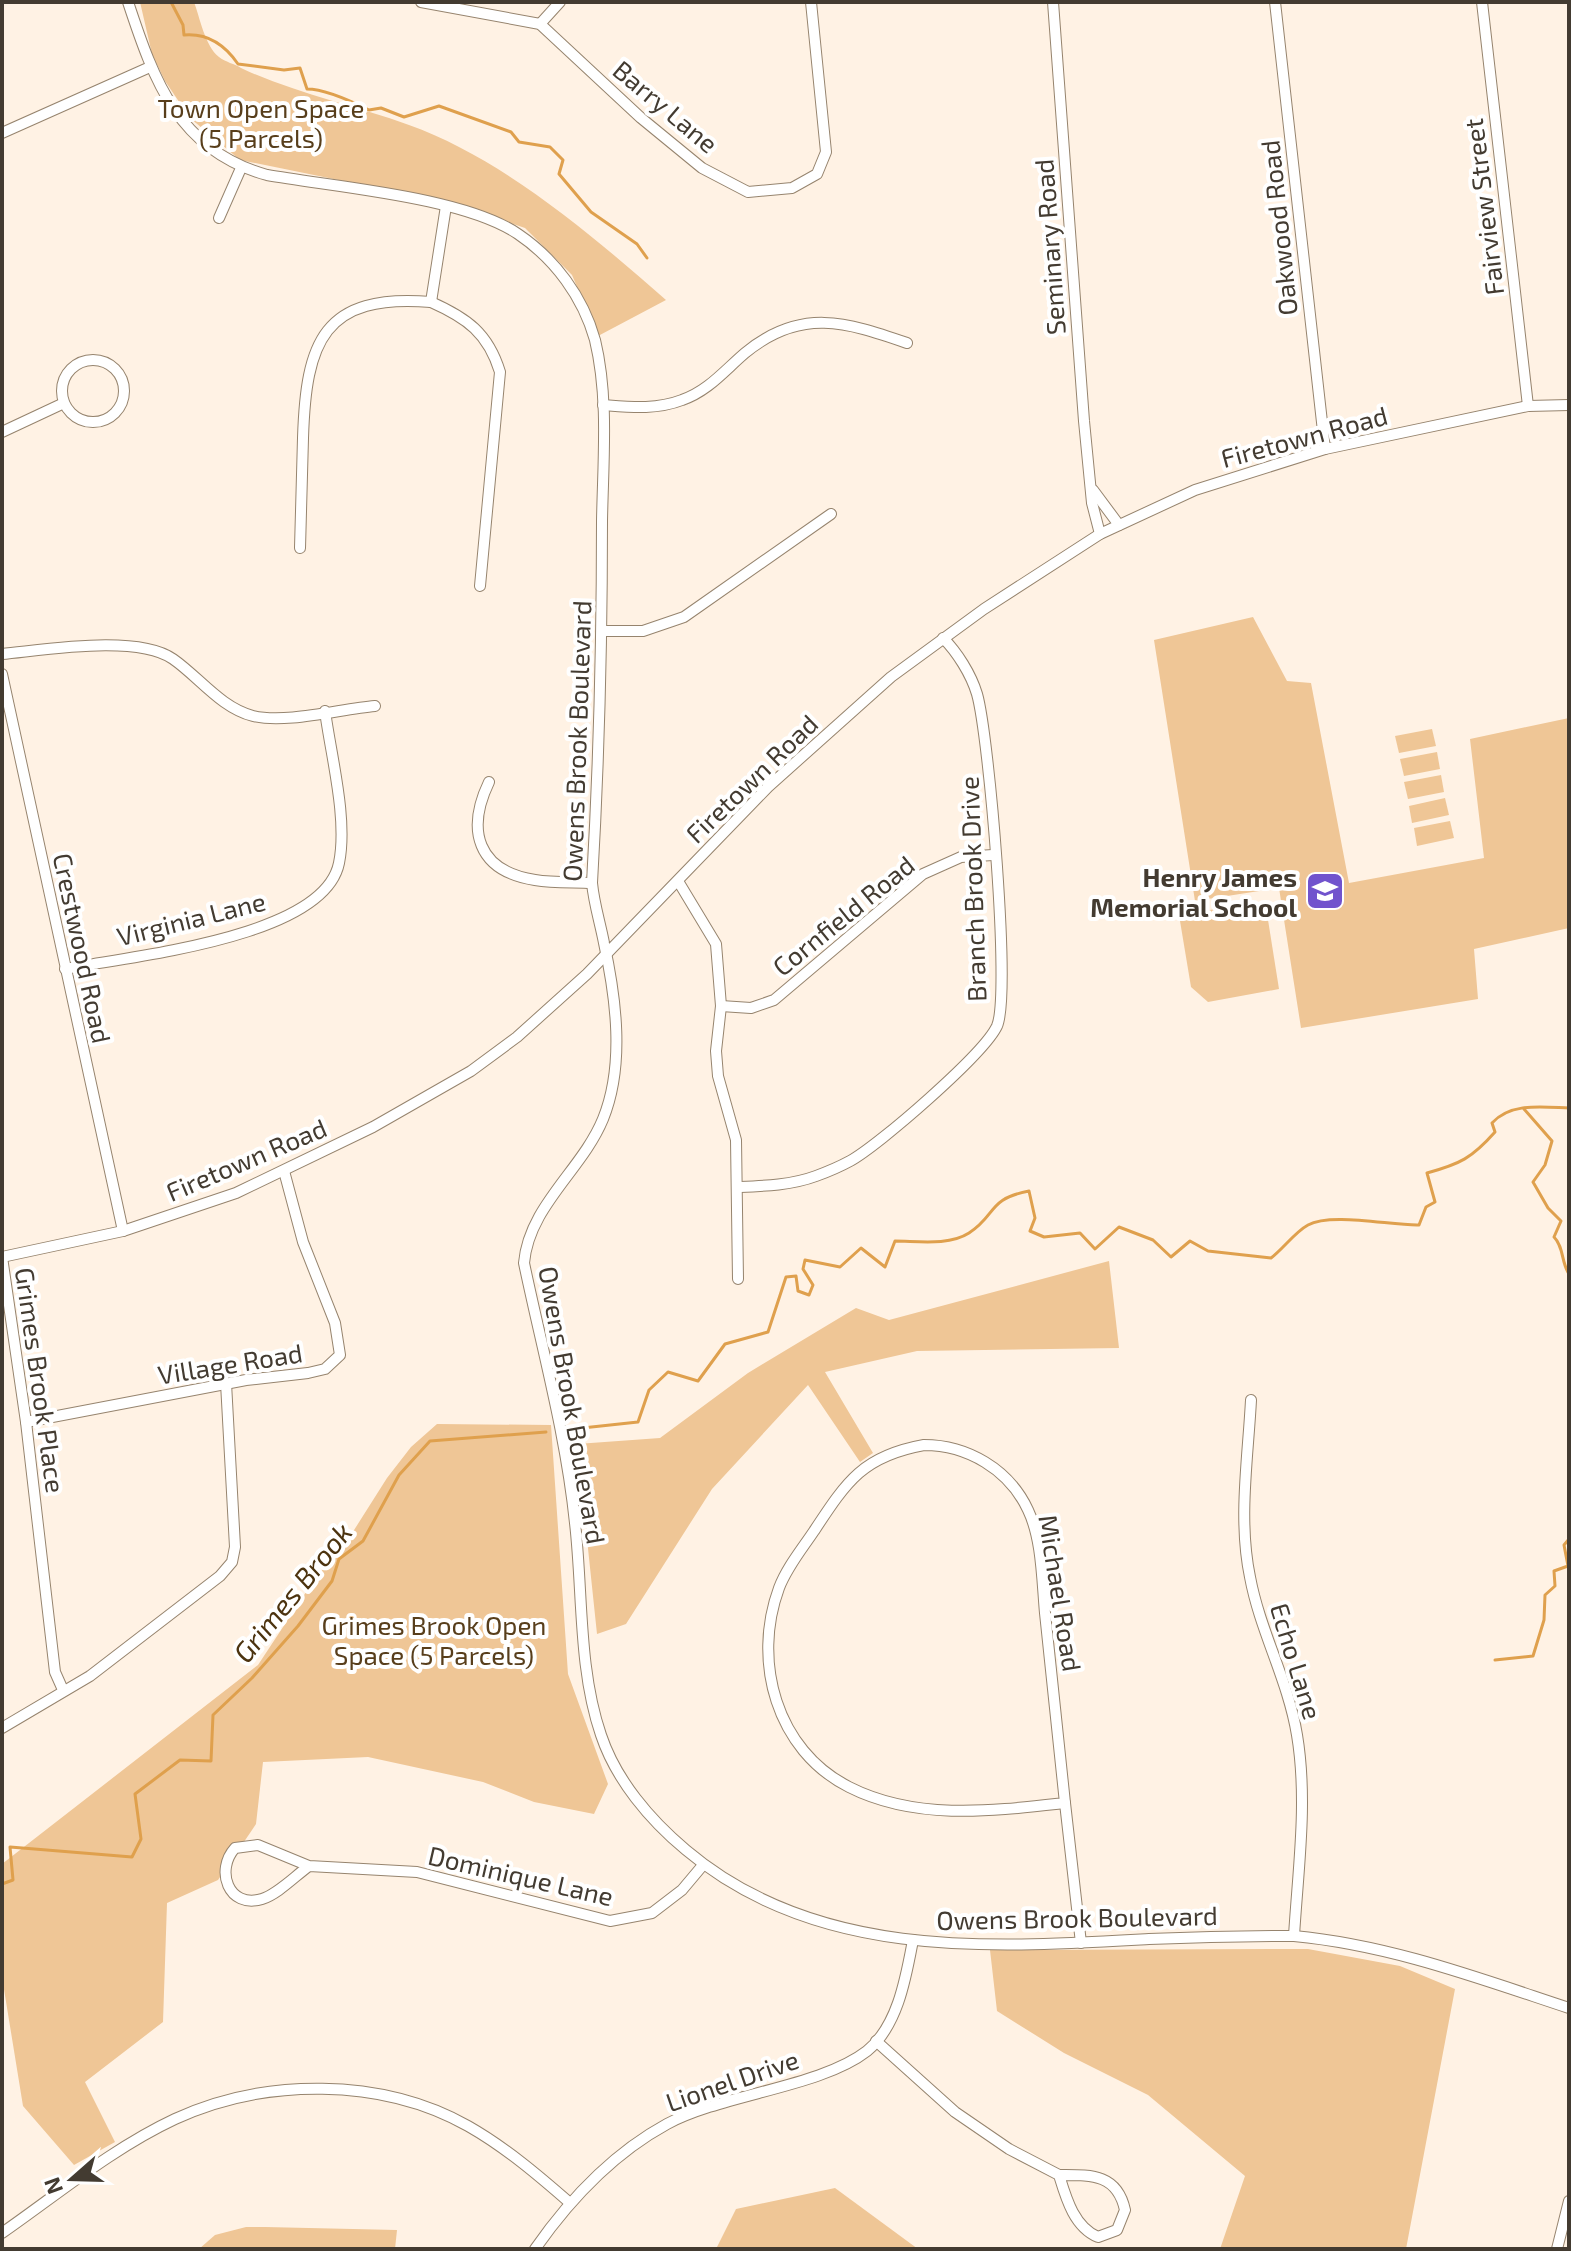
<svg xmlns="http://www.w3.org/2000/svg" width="1571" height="2251" viewBox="0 0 1571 2251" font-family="'Exo 2',sans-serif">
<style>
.green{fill:#efc696}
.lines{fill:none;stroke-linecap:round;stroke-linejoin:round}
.stream{stroke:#dfa04d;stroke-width:3}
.minor-casing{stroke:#96846e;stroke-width:12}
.minor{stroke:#fff;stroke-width:10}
.labels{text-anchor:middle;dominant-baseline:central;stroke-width:8;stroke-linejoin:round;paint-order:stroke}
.street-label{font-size:26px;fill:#433b31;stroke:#fff}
.park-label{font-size:26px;fill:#583e1b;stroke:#fff}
.poi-label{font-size:26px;font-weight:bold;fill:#433b31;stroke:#fff;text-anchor:end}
.water-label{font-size:28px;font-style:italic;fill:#4c330f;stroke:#fff}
</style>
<rect width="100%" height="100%" fill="#fff2e4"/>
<g class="green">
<path d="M140,2h54c6,16 11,44 25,55 6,5 16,7 22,11 53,25 113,37 168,57 93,33 184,111 257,175l-68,36 -26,-61 -47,-47 -74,-25 -211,-43 -50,-42 -25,-37 -13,-27z"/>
<polygon points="1253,617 1287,681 1311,683 1349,883 1484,858 1470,739 1569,718 1569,928 1474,949 1478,999 1301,1028 1279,888 1195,901 1154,640"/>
<polygon points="1432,729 1436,746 1399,753 1395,736"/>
<polygon points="1437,752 1440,769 1404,776 1400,759"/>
<polygon points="1441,775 1444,792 1408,799 1404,782"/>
<polygon points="1445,798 1449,815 1412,823 1409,806"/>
<polygon points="1450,821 1454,838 1417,846 1414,828"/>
<polygon points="1265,901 1279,989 1208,1002 1191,987 1179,915"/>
<polygon points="1109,1261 1119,1348 917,1351 825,1372 873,1453 860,1462 808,1385 712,1489 626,1624 597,1634 577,1444 660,1438 748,1373 856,1308 889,1320"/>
<polygon points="437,1424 551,1425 568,1674 608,1784 594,1814 534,1802 483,1782 368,1757 263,1762 256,1824 250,1833 218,1880 167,1903 163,2022 85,2082 115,2142 74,2165 23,2106 2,1977 2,1864 258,1665 314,1580 349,1538 387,1478 411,1447"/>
<polygon points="1308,1949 1400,1966 1455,1989 1406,2249 1220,2249 1245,2176 1148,2095 1064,2053 997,2011 990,1950"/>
<polygon points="835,2188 918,2249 716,2249 736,2209"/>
<polygon points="246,2227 265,2227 397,2230 395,2249 199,2249 215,2235"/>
</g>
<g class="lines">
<g class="stream">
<path d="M171,2l12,23 1,10c23,-2 41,10 54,29l46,6 16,-2 7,21c18,0 44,12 62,21l12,-2 23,9 35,-11 72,26 8,10 31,5 13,13 -4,14 32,38 46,32 10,14"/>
<path d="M1524,1109l28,32 -7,24 -12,17 15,26 13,13 -7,16c10,10 7,25 15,37"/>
<polyline points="1569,1276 1569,1301"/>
<path d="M573,1429l65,-7 11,-32 19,-18 30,9 27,-37 43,-12 18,-55 10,-1 2,15 11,4 4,-10 -10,-16 2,-9 35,7 21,-19 24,19 10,-26c22,0 54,5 74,-8 28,-18 18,-34 60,-42l6,27 -5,13 14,6 36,-4 15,16 24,-22 34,13 18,17 19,-16 18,10 63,7c12,-9 24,-26 37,-33 23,-13 85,1 111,0l7,-18 9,-5 -8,-29c33,-9 45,-15 68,-41l-3,-9c19,-21 51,-16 77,-15"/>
<polyline points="1495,1660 1533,1656 1544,1620 1545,1595 1555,1586 1554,1571 1568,1566 1564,1545 1569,1539"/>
<polyline points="2,1884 13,1880 10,1847 132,1857 141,1839 135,1794 180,1760 211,1761 213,1715 252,1678 298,1626 332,1581 339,1559 363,1541 399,1475 430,1441 546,1432"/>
</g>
<g class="minor-casing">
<g id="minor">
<path d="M128,2c26,79 51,149 139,173 68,12 197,22 251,59 37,25 65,63 77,106 14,58 8,121 7,181 0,121 -3,241 -10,362 2,21 8,39 12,60 12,55 21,122 -1,176 -21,51 -74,87 -79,144 18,86 42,172 51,260 8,69 3,145 26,212 15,45 49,85 85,115 130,110 304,98 463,89 49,-2 97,-3 145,-3 96,9 184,42 275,72"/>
<polyline points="421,2 540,24 641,118 702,168 748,192 792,188 817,174 826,152 811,2"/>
<polyline points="1053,2 1084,421 1092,503 1100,534"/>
<polyline points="1275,2 1325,449"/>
<polyline points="1482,2 1528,406"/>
<polyline points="540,24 560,2"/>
<polyline points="2,133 150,67"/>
<polyline points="219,218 241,168"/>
<path d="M431,302c36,16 57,31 69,70l-20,214"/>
<circle cx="93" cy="391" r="31"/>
<path d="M603,405c27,2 53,5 79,-5 26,-9 42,-29 63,-47 56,-46 101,-31 162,-10"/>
<polyline points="2,432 64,403"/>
<polyline points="1093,490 1119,525"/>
<path d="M300,548c1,-36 2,-73 3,-110 3,-96 20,-145 128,-136l15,-96"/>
<polyline points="602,631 643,631 684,617 831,514"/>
<path d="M2,654c43,-4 135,-20 171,5 26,18 48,49 80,57 33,8 87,-7 122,-10"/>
<polyline points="2,674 123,1231"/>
<path d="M489,782c-23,48 -12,89 46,98 18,3 38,2 57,3"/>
<polyline points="678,881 716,944 721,1006 716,1051 718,1076 736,1140 738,1279"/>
<path d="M65,969c65,-13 259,-31 274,-106 9,-44 -8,-107 -14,-152"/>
<polyline points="721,1006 751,1008 774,1000 923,874 961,857 993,855"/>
<path d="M739,1187c25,-1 53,-2 77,-11 11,-4 23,-9 34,-15 28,-15 134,-107 147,-135 14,-33 -8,-290 -20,-332 -6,-20 -20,-42 -34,-56"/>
<polyline points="2,1257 123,1231 236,1193 373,1127 471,1071 517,1037 587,974 768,787 891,677 984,609 1100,534 1195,490 1325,449 1528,406 1569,405"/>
<polyline points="2,1257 26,1422 55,1672 63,1690"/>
<path d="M1251,1400c-3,58 -13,120 -1,177 10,54 38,103 47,158 11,66 1,134 -3,201"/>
<polyline points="26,1422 246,1380 308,1373 325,1369 340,1355 335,1323 303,1242 284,1171"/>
<path d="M924,1445c43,0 85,24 104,65 14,29 14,70 17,103 7,63 13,127 20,190 -72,8 -149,18 -216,-16 -73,-37 -97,-126 -70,-199 8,-21 23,-39 35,-57 33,-50 49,-75 110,-86z"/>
<polyline points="2,1728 90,1676 220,1576 232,1562 235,1547 226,1383"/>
<polyline points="1065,1803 1081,1943"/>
<path d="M309,1866c-14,10 -31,28 -47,33 -34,10 -47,-29 -27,-51l23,-3 51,21 108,6 193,49 42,-8 30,-23 21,-25"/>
<path d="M876,2041l79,71 54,37 50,26c7,23 15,52 39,62l19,-7 8,-20c-8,-37 -35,-35 -66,-35"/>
<path d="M2,2233c56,-39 111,-85 173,-114 89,-41 206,-42 293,7 37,21 70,49 102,77"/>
<path d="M535,2249c35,-50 77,-95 132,-125 56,-30 154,-37 200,-73 31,-25 39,-74 46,-111"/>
<polyline points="1557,2249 1569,2201"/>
</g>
</g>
<use href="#minor" class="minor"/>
</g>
<defs>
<g id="school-square" transform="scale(2)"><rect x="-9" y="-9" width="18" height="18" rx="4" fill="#7153cd" stroke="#fff"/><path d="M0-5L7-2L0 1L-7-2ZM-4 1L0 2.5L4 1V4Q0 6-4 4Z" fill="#fff"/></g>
</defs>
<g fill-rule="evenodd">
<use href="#school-square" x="1325" y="891"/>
</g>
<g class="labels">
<g class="street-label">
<text transform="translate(666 106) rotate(40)">Barry Lane</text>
<text transform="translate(1483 207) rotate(-97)">Fairview Street</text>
<text transform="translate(1278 228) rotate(-96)">Oakwood Road</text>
<text transform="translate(1049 247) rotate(-94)">Seminary Road</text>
<text transform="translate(1304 436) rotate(-15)">Firetown Road</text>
<text transform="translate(576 741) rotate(-88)">Owens Brook Boulevard</text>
<text transform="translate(751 778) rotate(-44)">Firetown Road</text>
<text transform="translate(972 889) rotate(-92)">Branch Brook Drive</text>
<text transform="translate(843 915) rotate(-39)">Cornfield Road</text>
<text transform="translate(191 918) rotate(-14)">Virginia Lane</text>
<text transform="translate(83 948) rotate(78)">Crestwood Road</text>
<text transform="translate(246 1159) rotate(-23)">Firetown Road</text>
<text transform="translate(230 1363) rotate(-9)">Village Road</text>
<text transform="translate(41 1380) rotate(82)">Grimes Brook Place</text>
<text transform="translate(573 1405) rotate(80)">Owens Brook Boulevard</text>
<text transform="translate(1061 1593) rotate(81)">Michael Road</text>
<text transform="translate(1297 1661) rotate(73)">Echo Lane</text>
<text transform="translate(521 1875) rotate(13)">Dominique Lane</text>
<text transform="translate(1077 1917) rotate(-1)">Owens Brook Boulevard</text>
<text transform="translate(732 2080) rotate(-19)">Lionel Drive</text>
</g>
<g class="park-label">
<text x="261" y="107">Town Open Space<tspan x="261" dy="30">(5 Parcels)</tspan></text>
<text x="434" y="1624">Grimes Brook Open<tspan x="434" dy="30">Space (5 Parcels)</tspan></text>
</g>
<g class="poi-label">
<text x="1297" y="876">Henry James<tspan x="1297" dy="30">Memorial School</tspan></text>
</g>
<g class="water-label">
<text transform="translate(292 1592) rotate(-51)">Grimes Brook</text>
</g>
</g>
<rect width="1571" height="2251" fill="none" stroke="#433b31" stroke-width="8"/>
<g transform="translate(72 2179) rotate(250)" stroke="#ffffff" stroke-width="6" paint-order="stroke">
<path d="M0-6L14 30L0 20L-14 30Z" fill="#433b31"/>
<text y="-12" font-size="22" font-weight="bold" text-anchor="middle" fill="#433b31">N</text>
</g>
</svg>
